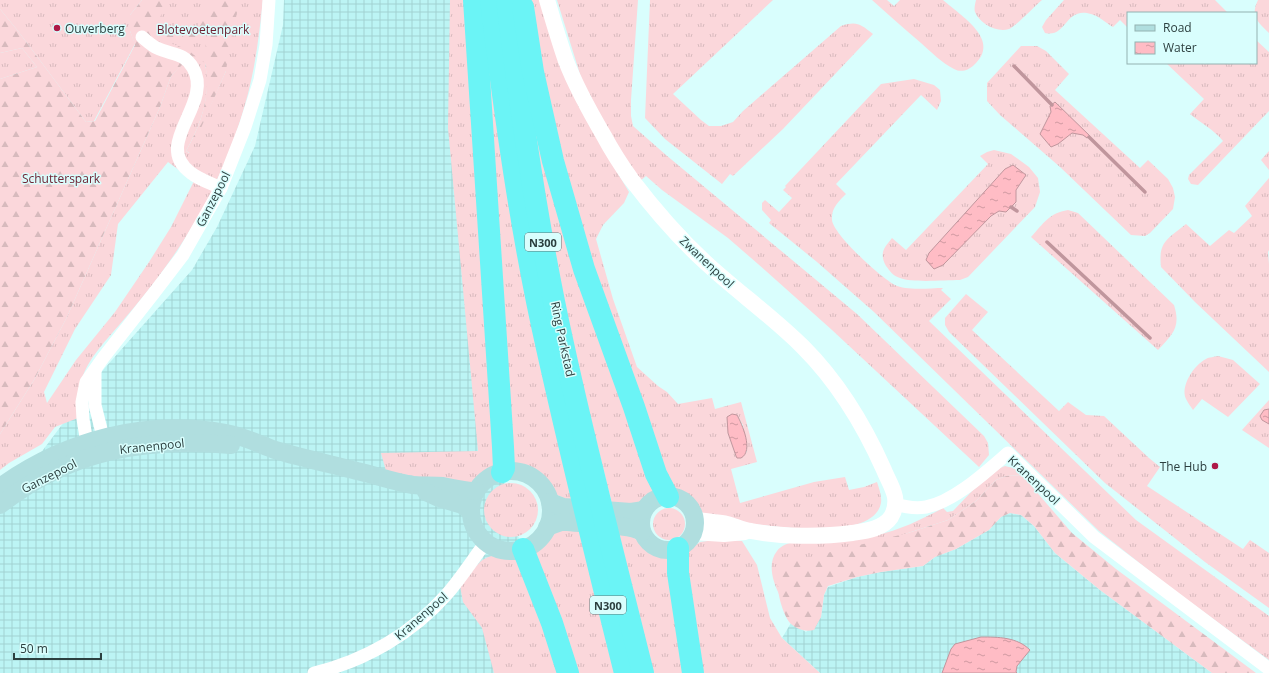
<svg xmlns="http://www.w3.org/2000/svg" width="1269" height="673" viewBox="0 0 1269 673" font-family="'Open Sans',sans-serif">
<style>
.industrial{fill:url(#industrial-grid)}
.grass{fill:url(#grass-tufts);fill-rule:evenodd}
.forest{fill:url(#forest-firs);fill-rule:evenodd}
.water{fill:url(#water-ripples);stroke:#c0969d}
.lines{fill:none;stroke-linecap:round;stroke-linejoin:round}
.stream{stroke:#c0969d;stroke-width:3.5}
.minor{stroke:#fff;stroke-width:13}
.tertiary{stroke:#fff;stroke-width:16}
.secondary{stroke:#b0dedf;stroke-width:18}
.trunk{stroke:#6bf4f6;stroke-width:22}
.poi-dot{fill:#ad1947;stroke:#d9fefd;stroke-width:1.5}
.labels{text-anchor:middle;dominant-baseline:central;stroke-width:3;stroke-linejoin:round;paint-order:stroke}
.shield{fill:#d9fefd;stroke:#607878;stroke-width:1}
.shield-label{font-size:11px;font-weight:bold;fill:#2c3f3f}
.poi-label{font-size:12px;fill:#2c3f3f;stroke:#d9fefd;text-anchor:start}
.park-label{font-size:12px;fill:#6f2334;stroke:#d9fefd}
.street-label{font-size:12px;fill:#2c3f3f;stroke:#d9fefd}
</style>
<defs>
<pattern id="industrial-grid" width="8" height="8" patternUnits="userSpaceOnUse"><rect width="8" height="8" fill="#bcf4f4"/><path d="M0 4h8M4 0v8" fill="none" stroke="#a2d2d2"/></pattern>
<pattern id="grass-tufts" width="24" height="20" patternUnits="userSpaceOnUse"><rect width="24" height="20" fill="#fbd7db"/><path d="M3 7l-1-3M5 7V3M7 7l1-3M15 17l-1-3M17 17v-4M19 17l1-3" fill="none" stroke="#d7babd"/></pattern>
<pattern id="forest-firs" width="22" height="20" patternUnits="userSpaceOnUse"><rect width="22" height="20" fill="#fbd7db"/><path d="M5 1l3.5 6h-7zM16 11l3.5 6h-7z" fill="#d7babd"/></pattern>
<pattern id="water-ripples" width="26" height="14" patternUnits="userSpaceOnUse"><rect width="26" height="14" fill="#ffbcc5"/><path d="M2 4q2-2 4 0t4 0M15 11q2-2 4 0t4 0" fill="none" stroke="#cf9aa1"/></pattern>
</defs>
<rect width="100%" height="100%" fill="#d9fefd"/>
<g class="industrial">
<polygon points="284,0 461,0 474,367 554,673 0,673 0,507 104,369 192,270 217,227 255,146 283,25"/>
<polygon points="1010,513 1021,515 1034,526 1055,553 1100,590 1212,673 820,673 782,638 791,623 806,632 821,617 824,595 828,587 857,577 881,572 923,566 935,557 956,549 989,530 1001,517"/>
</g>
<g class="grass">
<polygon points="0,0 142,0 130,15 130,31 135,44 94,121 86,122 18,31 0,9"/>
<path d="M167,0h96c-3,27 -6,54 -12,81 -14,63 -44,129 -82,181 -15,22 -32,42 -49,62 -12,14 -31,34 -37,52 -4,13 -4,29 -5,42l-23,9 -13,17 -33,19 -9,7v-36l34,-54 33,-63 93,-210 11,-31 17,-18 -34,-15 -5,-8zM205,63l21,8 -37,82 -3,-2c13,-23 23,-49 21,-76 0,-4 -2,-8 -2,-12zM168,162l26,19 -23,46 -22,35 -34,50 -39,48 -29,43 -3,-11 31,-63 36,-54 7,-51z"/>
<polygon points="450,0 468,0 500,459 490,472 478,480 463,485 386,471 381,453 478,451 448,128"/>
<polygon points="483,0 573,502 555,494 544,479 527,468 510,465"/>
<path d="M526,0h16l57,142 30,50 -5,11 -21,22 -7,14 17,60 24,68 21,19 9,6 11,12 34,-6 3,11 26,-7 16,60 -26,7 9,34 74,-21 31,-5 4,13 15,-3 13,-5c2,6 5,14 4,21 -9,45 -140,19 -171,14l-7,-3 -13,-14 -19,-10 -92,-255zM737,415l6,10 4,27 -11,4 -8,-23v-14z"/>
<polygon points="557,0 638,0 631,100 631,116 633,126 666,155 857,314 984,436 988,443 989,455 979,467 832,330 758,264 728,238 662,190 646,176 640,181 625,159 583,84"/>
<path d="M650,0h123l-100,94 28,26 8,6h12l12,-4 10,-11 98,-85c16,-5 19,-2 32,8l-90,95 -50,47 -3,-2 -8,10 -57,-45 -20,-21z"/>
<path d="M872,0h15l7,6 6,-6h43c18,16 59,40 31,65 -5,5 -13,8 -20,4 -12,-6 -23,-17 -33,-26 -17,-14 -33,-29 -49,-43z"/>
<path d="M976,0h66c-6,5 -27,27 -33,29 -12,4 -29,-5 -34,-17 -1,-3 0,-8 1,-12z"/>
<path d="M1064,0h151l13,13h-100v15l-8,-8 -7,7c-7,-4 -14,-11 -22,-13 -26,-8 -24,24 -46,19l-3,-6 4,-7z"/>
<path d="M1258,0h11v33c-11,-11 -19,-17 -11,-33z"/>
<path d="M1256,40l13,12v59l-71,74 -7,-1 -3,-5 1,-4 34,-34c-10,-12 -21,-17 -33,-27l14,-15 -38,-36h90z"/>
<polygon points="1021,46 1037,46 1046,51 1069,74 1055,90 1140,168 1148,160 1168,179 1173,188 1175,197 1173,209 1150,233 1145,236 1131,235 1060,167 1000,115 987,101 987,83"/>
<polygon points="22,48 37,67 0,79 0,53"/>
<polygon points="526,66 655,496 641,504 613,508 561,299 537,149"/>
<path d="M914,79l20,6 6,5 1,11 -4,9 -16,-15 -85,89 10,10c-7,7 -15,14 -14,26 1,14 49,58 63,65 11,6 35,3 48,3l-2,2 10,9 -22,22 207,199 133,96v44l-99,-73 -71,-56 -225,-219 -57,-50 -48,-39 2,-3 -9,-10v-7l3,-3 14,12 13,-14 -9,-8 3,-3 -1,-1 96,-102z"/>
<path d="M994,150l17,4 18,13 9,11 2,14 -5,15 -67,70 -8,3c-16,0 -47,3 -60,-2 -7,-2 -10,-7 -14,-12 -7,-13 -2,-18 6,-28l14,12 82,-86 -8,-8 7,-4z"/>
<polygon points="1269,151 1269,170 1261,160"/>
<path d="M1269,178v72l-1,2 1,12v108l-74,-70 -34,-35c-3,-26 7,-28 25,-43l24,22 19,-16 5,3 18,-17 -7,-10z"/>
<path d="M1068,210l10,3 96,92c7,22 -1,29 -16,45l-127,-113c13,-14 18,-24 37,-27z"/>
<polygon points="966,294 988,312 972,330 1059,411 1068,402 1086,415 1104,416 1149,458 1160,467 1147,486 1243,549 1250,540 1269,553 1269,608 1205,562 1105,483 949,332 945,325 945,318"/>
<path d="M1218,356l15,4 27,24 -32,33 -26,-18 -9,11c-2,-3 -5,-7 -7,-11 -6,-13 8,-34 20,-40 3,-2 9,-2 12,-3z"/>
<polygon points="1269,400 1269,448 1242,430"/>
<path d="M1005,466l12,3 5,6 -16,1 -10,4 -20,21 -28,19 -40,13 -130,47 1,14c-6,-12 -12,-31 -2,-43 8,-11 28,-10 40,-11 19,-2 39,-2 58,-5 24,-4 47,-16 68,-27l4,4 6,-1 20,-21 27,-22z"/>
<circle cx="511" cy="510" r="27"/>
<circle cx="669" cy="524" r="16"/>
<path d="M560,527l69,7 21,16 21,7 17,-6 12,-9 23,-3 19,2 15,24 13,53 12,20 38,35h-326l-12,-45 -19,-26 -3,-16c7,-8 13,-17 20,-24 10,-9 28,-8 38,-2l22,-16 9,-11z"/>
</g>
<g class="forest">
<path d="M142,0h28l-16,27 9,3 8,-4 17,8 4,-9 5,3 13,-28h30l-10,43 -4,28 -36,82 -4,-2c16,-28 25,-57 19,-88l-11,-7 -5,2 -18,18 -11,31 -93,210 -33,63 -34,54v-355l37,-12 -15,-19 -22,5v-44l18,22 68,91 9,-1 40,-76 -5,-14v-16zM176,33l13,6 7,2 2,-8 9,1 -2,9 2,10 -13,2 -7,-6 -15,-5z"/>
<path d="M1022,475l50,58 44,36 140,104h-44l-112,-83 -45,-37 -21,-27 -13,-11 -11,-2 -9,4 -12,13 -33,19 -21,8 -12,9 -42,6 -24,5 -29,9 -4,9 -3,22 -7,13c-8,2 -16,0 -23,-6 -8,-8 -15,-34 -13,-45 1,-8 6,-12 12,-17l118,-29 40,-13 28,-19 20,-21 10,-4z"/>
</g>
<g class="water">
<polygon points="1055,102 1090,136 1087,138 1083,135 1072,133 1058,144 1051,147 1040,134 1051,112 1050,106"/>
<polygon points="1013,165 1026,175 1016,190 1016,202 1006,212 999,211 991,216 943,265 934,269 926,260 929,253 1005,169"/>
<polygon points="1269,409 1269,424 1262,420 1260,416 1264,410"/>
<path d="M732,414l5,1c5,9 17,36 4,43h-4l-1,-2 -8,-23 -1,-16z"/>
<path d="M981,637c17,0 36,0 49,13l-13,16 -1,6 1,1h-75l9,-24 4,-5z"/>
</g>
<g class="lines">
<g class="stream">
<polyline points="1014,66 1052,105"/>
<polyline points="1089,137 1145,192"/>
<polyline points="1011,207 1017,211"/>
<polyline points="1047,242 1150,338"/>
</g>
<g class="minor">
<path d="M142,37c5,4 10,9 15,11 14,7 27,4 36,20 21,36 -42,76 -2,105 9,7 20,10 30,15"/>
<polyline points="95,370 95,405 103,437 102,445"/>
<polyline points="95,448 89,442 86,437 83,419 82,402 86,382 103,358 154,293 183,255 221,188 245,127 260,80 266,45 269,0"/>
<path d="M895,504c10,3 20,5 31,3 28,-5 61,-36 82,-54l86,84 175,132"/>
<path d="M314,673c51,-12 99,-40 133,-79 14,-16 26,-35 39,-52"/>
</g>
<g class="tertiary">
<path d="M547,0c6,20 12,41 19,61 10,26 24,51 38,75 8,15 17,29 27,43 22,29 46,57 73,82 32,30 68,55 99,86 34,34 61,78 81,123 3,8 9,17 11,27 1,7 -1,15 -4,20 -8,12 -26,14 -39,16 -30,4 -71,4 -101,-2 -8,-1 -16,-5 -24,-7 -11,-3 -23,-1 -33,-6"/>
<polyline points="693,532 724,534 745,532"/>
</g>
<g class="secondary">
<circle cx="511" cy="511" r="40"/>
<path d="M0,487c65,-47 147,-69 226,-54 17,3 33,11 49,17 27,8 55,14 82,21 18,4 37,11 56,14 10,1 20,0 30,1 11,2 21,5 33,5"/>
<polyline points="426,492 439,498 462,505 471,511"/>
<circle cx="668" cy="523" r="27"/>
<polyline points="550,502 563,507 631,512 644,510"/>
<path d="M0,505c69,-54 145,-68 231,-60"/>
<path d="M547,527l14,-5h7c17,2 61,2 74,10"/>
</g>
<g class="trunk">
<polyline points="474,0 503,447 504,468 502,472"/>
<path d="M491,0c14,116 30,233 56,348 24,108 51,217 78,325"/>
<path d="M507,0c14,115 31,231 56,344 24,110 53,220 80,329"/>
<polyline points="523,7 533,72 553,161 584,269 634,407 656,474 668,497"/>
<polyline points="678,548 678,573 693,673"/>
<polyline points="523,549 552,623 568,673"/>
</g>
</g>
<g class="poi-dot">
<circle cx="57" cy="28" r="4"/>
<circle cx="1215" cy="466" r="4"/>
</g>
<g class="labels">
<g class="shield">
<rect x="525" y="233" width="36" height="18" rx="3"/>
<rect x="590" y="596" width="36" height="18" rx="3"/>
</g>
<g class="shield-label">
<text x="543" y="242">N300</text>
<text x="608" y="605">N300</text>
</g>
<g class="poi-label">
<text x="65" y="28">Ouverberg</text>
<text x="1207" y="466" text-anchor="end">The Hub</text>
</g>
<g class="park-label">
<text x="203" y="29">Blotevoetenpark</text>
<text x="61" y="178">Schutterspark</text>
</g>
<g class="street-label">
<text transform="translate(213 199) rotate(-63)">Ganzepool</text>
<text transform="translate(707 262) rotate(43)">Zwanenpool</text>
<text transform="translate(563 339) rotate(78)">Ring Parkstad</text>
<text transform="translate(152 446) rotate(-6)">Kranenpool</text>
<text transform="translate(49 476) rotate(-27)">Ganzepool</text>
<text transform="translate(1034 480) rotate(43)">Kranenpool</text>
<text transform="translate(421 616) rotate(-41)">Kranenpool</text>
</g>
</g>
<rect x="1127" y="12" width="130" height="52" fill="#d9fefd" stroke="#94b2b1"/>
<rect x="1135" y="25" width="20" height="6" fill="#b0dedf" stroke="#94b2b1"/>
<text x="1163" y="32" font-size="12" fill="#2c3f3f">Road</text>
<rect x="1135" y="42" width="20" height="12" fill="url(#water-ripples)" stroke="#94b2b1"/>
<text x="1163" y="52" font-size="12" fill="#2c3f3f">Water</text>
<path d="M14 653v6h87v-6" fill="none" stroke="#2c3f3f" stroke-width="2"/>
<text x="20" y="653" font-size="12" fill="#2c3f3f" stroke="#d9fefd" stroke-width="3" paint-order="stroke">50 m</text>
</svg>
